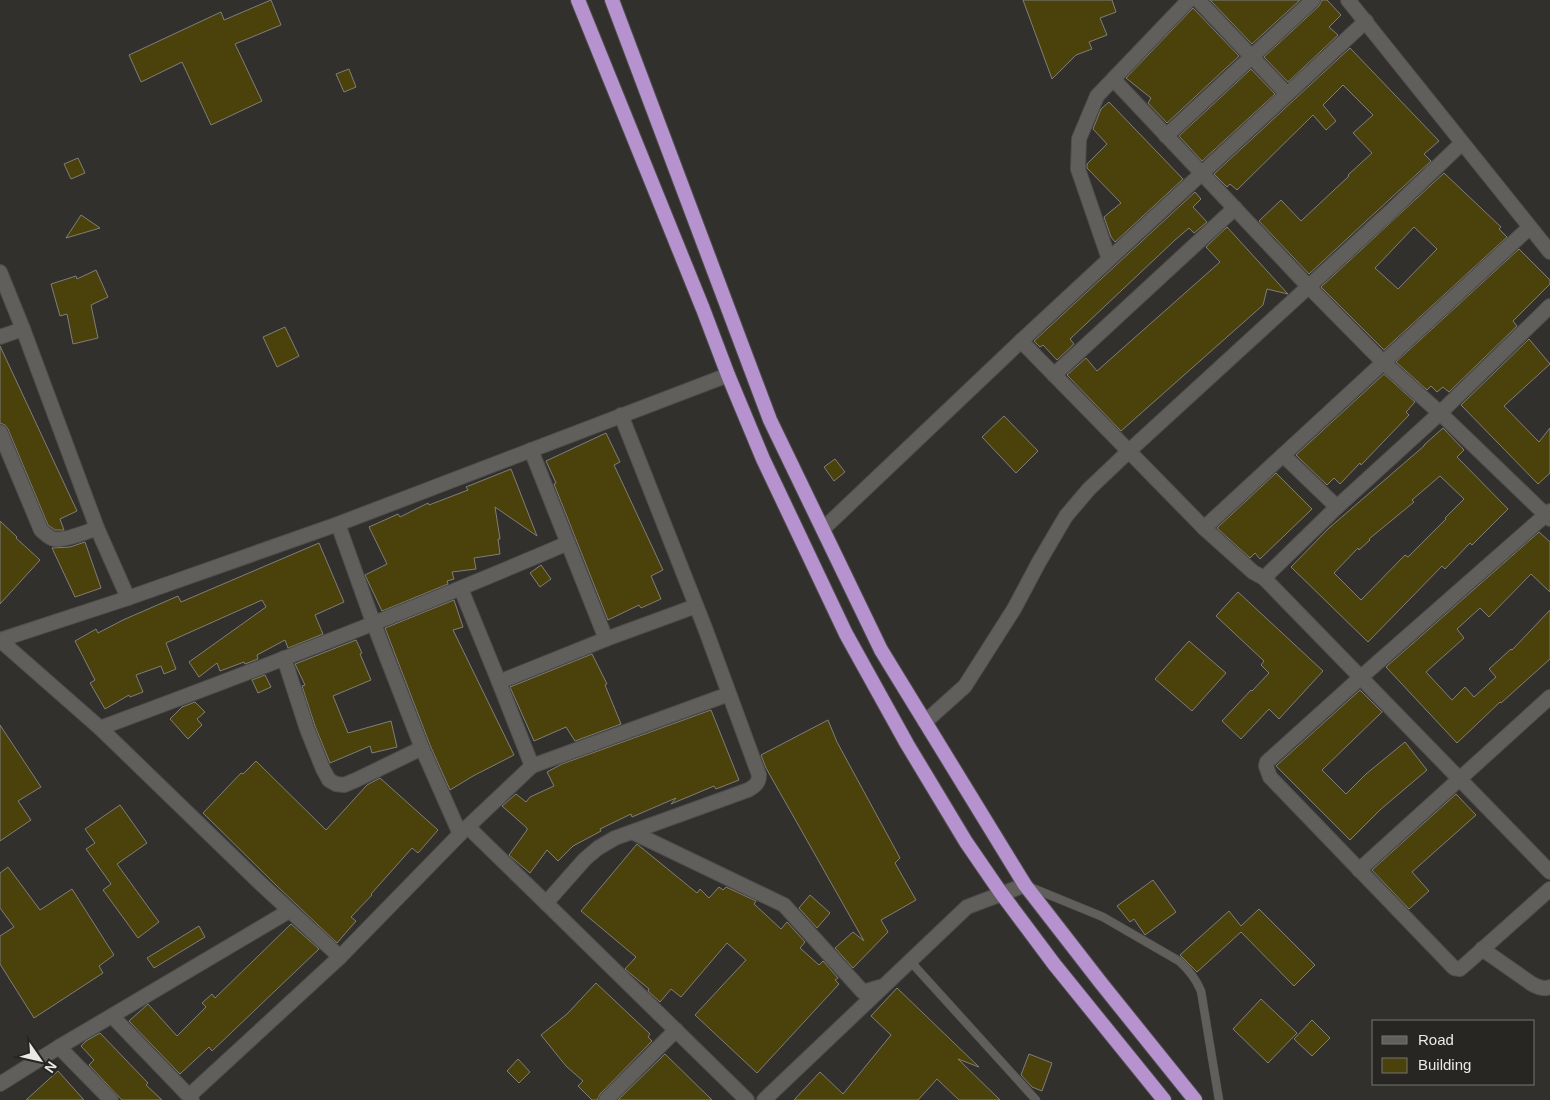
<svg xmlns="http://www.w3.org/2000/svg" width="1550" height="1100" viewBox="0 0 1550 1100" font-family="Helvetica,sans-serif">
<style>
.building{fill:#4b410b;stroke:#7f7e7a;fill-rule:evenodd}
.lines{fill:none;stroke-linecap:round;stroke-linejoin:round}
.service-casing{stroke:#4f4e4c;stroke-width:9}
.minor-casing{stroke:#4f4e4c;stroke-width:16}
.trunk-casing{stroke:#4f4e4c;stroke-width:16}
.service{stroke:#605f5b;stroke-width:8}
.minor{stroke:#605f5b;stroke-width:14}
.trunk{stroke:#b693cf;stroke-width:14}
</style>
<rect width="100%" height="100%" fill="#31302d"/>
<g class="building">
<polygon points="271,0 281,25 235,44 262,101 211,125 182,62 141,82 129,55 221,12 224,20"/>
<polygon points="1023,0 1112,0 1116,12 1100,18 1107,35 1089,42 1092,49 1076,55 1052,79"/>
<polygon points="1210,0 1300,0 1252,44"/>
<polygon points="1322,0 1327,0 1341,15 1329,27 1338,35 1288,82 1264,57 1319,6"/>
<polygon points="1193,8 1239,56 1167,123 1148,103 1151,98 1126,78"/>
<polygon points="1350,48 1439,141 1424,154 1431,161 1309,274 1259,221 1281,200 1301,221 1349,176 1348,175 1372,153 1353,133 1373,115 1343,85 1323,105 1336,121 1326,130 1313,115 1237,190 1230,184 1227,187 1214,174"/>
<polygon points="349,69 356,87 344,92 336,74"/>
<polygon points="1251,69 1275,94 1202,161 1179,136"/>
<polygon points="1109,102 1183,179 1115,242 1111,237 1104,217 1121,203 1087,168 1087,164 1107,144 1093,129 1101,109"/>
<polygon points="78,158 85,173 71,179 64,164"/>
<path d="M1444,173l57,54 -2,2 8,8 -123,113 -63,-63zM1414,227l23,22 -39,40 -23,-21z"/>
<polygon points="1195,192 1201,199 1193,207 1207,222 1194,233 1189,228 1175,240 1070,339 1074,344 1057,360 1043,345 1040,347 1034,341"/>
<polygon points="81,215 100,228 66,238"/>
<polygon points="1227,227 1288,294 1267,289 1263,305 1121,431 1067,375 1086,358 1097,371 1220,262 1206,247"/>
<polygon points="1519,249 1550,280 1550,284 1513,321 1517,326 1449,392 1443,387 1437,392 1431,386 1427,390 1396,362"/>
<polygon points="96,270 108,297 91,305 98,338 73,344 67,314 60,316 51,284 76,276 77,279"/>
<polygon points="285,327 299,356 277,367 263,337"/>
<polygon points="1529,339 1550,364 1504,406 1539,442 1550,428 1550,473 1538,484 1461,405"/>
<polygon points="0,346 77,511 60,519 64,530 55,530 48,525 8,429 5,425 0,423"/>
<polygon points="1384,374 1415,402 1406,412 1409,415 1361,465 1360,463 1340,484 1334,478 1327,485 1296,455"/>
<polygon points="1004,416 1038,451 1016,473 982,437"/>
<path d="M1443,428l21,22 -7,7 51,52 -36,36 -2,-2 -25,26 -3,-3 -74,76 -77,-75 38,-39 95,-82v-1zM1440,476l24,23 -19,19 1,1 -38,38 -3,-2 -44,45 -27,-27 24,-25 1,2 11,-10 -1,-1 45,-37 -2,-2z"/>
<polygon points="606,433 620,462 614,465 663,570 651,576 661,599 641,608 639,605 608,620 554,484 556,483 546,461"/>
<polygon points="835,459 845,472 834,481 824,467"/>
<polygon points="511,469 537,536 495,507 500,539 498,539 500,554 474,558 476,569 452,572 454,579 447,581 448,584 382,611 365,575 387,564 369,527 398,514 400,517 428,503 429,505 468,490 466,487"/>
<polygon points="1276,473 1312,509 1260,559 1255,553 1250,558 1217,528"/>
<polygon points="0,521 17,537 16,538 40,560 0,604"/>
<polygon points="1539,532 1550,542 1550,592 1531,574 1489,617 1480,608 1457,629 1464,638 1426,672 1452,700 1465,687 1474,697 1496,677 1489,669 1511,649 1512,650 1550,610 1550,659 1501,703 1500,702 1457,743 1386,667"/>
<polygon points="85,542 101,588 75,597 52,548 70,547"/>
<polygon points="319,543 344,602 315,615 323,634 288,648 285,640 257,655 258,659 245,664 244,662 220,671 217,663 199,677 189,662 266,607 262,600 166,643 176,669 164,674 161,666 136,675 143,692 130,697 129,695 105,709 90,683 95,680 75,641 96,629 98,633 123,620 178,596 181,602"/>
<polygon points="541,565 551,579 540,587 530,573"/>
<polygon points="1238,592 1323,671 1279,719 1269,709 1241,739 1222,721 1251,690 1252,691 1269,673 1261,665 1264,661 1216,616"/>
<polygon points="454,600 463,627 453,630 514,755 473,776 450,790 430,745 385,628"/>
<polygon points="356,640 362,653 360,654 371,680 333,696 348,733 391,721 397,747 372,753 370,746 330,763 315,726 302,686 305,685 295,664"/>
<polygon points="1189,641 1226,673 1192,711 1155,679"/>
<polygon points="592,654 607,684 605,685 621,724 575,741 566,727 534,741 510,687"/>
<polygon points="265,675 271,687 258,693 252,680"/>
<polygon points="1360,690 1382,712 1322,770 1346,794 1366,774 1405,742 1427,770 1381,809 1350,840 1276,766"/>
<polygon points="195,702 205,712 197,719 202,725 188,739 170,719 182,707"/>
<polygon points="711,710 739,780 716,789 714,786 671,804 676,798 632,817 631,814 600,829 601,831 573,846 558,861 547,850 530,873 509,855 527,830 527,828 502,806 516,794 526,802 530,797 554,786 547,772 562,764"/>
<polygon points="828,720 837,742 900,858 895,863 916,900 881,920 888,932 853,968 835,948 853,932 864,941 766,768 761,755"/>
<polygon points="0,725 41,787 18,801 31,820 0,841"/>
<polygon points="256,761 326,830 367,785 380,778 438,830 418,853 412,848 371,894 372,895 351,917 356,921 337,943 277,886 203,813 241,773 243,774"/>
<polygon points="1456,794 1476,815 1412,872 1429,891 1409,909 1372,870"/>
<polygon points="120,805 147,843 117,864 159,922 138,938 103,890 111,884 86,849 95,843 85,829"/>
<polygon points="637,844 697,893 700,889 709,898 719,887 723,890 726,887 756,901 754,904 781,929 787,922 805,942 800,948 819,965 823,961 838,978 835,980 839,984 757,1073 695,1015 746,960 727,943 681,997 671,989 660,1002 648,991 649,989 625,969 636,957 581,911"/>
<polygon points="8,867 40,910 72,889 114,955 99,966 103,973 34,1018 0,964 0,936 14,927 0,908 0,873"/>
<polygon points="1153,880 1176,912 1145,935 1134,919 1130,922 1117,906"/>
<polygon points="810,895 830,913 817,928 799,908"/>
<polygon points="1259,909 1315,965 1294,986 1241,932 1197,972 1180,955 1229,911 1241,926"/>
<polygon points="291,924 319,949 212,1051 209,1047 180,1074 129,1021 148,1004 177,1036 206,1007 202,1003 212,994 215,998"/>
<polygon points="199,926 205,937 154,968 147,958"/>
<polygon points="596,983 650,1034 648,1037 652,1041 600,1094 597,1100 592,1100 578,1086 583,1081 566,1066 541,1035 567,1014"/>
<polygon points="897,988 979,1067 958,1059 1000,1100 959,1100 937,1079 918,1100 794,1100 820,1072 843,1094 891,1035 871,1016"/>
<polygon points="1261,999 1297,1033 1268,1063 1233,1029"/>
<polygon points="1312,1020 1330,1038 1312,1056 1294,1039"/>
<polygon points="100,1033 148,1083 146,1085 162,1100 122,1100 89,1065 94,1060 81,1046 86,1041"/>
<polygon points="665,1054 712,1100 618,1100"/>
<polygon points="1029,1054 1052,1063 1042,1091 1032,1087 1021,1075"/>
<polygon points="518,1059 530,1072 519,1083 507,1071"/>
<polygon points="58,1071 84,1100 26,1100"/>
</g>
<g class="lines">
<g class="service-casing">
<g id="service">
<path d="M1030,887l73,30 76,44c10,9 17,18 22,30l18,109"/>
<polyline points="910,961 1036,1100"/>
</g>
</g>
<g class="minor-casing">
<g id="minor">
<polyline points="1198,0 1287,94"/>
<polyline points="1348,0 1550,252"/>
<polyline points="1114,80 1308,286 1383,362 1440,413 1550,519"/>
<polyline points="1166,136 1313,0"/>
<polyline points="1109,259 1078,169 1079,139 1097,96 1189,0"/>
<polyline points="0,272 23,329 97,528 128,598"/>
<polyline points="0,337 23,329"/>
<polyline points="1021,341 1204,528 1253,572 1264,578 1337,507 1440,413 1550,306"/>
<polyline points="1054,375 1235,208"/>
<path d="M0,432l41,98c4,3 8,8 13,9 11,2 33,-7 43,-11"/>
<polyline points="531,450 606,639 499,682 532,766 729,694"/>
<polyline points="1283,455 1337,507"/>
<polyline points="1550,511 1360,678 1267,762 1266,766 1270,777 1454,968 1460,969 1467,963 1550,889"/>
<polyline points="338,524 373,622 422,748 460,834"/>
<polyline points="1204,528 1529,228"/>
<polyline points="823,529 1021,341 1366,21"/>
<polyline points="1264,578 1550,872"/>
<polyline points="461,589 499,682"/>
<polyline points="606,639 696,606"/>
<polyline points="0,640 128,598 338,524 728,375"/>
<polyline points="1,641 100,728 260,883 340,957"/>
<polyline points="284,658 307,729 323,769 329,780 336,784 344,785 356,780 422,748"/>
<polyline points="925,722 965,686 1014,609 1039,562 1066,516 1089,489 1129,451 1390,212 1462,143"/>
<path d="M100,728c157,-58 314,-119 468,-185"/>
<path d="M468,827l78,76 39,-44 13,-11 17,-10 133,-48c7,-4 11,-7 11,-15l-54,-147 -84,-213"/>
<polyline points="632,832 784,905 863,992 880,987"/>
<polyline points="1359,870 1550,697"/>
<polyline points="546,903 747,1100"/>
<path d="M1482,949l50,35c6,3 12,6 18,3"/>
<polyline points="112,1016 189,1096"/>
<polyline points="59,1047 111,1100"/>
<polyline points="0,1084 59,1047 289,911"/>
<polyline points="192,1100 189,1096 340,957 460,834 532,766"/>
<polyline points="606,1100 676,1030"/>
<polyline points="764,1100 967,907 1025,885"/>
</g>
</g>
<g class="trunk-casing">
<g id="trunk">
<polyline points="578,0 703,309 728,375 763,459 846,634 907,744 966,842 1001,893 1054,964 1164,1100"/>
<polyline points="612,0 770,420 881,650 1025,885 1101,983 1195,1100"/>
</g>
</g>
<use href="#service" class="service"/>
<use href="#minor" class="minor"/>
<use href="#trunk" class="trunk"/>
</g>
<rect x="1372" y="1020" width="162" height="65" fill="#272623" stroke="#757471"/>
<rect x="1382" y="1036" width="25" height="8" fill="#605f5b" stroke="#757471"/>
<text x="1418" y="1045" font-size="15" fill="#eae9e7">Road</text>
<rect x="1382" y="1058" width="25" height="15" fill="#4b410b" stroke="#757471"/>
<text x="1418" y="1070" font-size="15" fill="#eae9e7">Building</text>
<g transform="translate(40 1060) rotate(124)" stroke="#272623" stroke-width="4" paint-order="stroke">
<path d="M0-4L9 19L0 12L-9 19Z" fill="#eae9e7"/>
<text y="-8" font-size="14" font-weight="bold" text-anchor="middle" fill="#eae9e7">N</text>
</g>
</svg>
